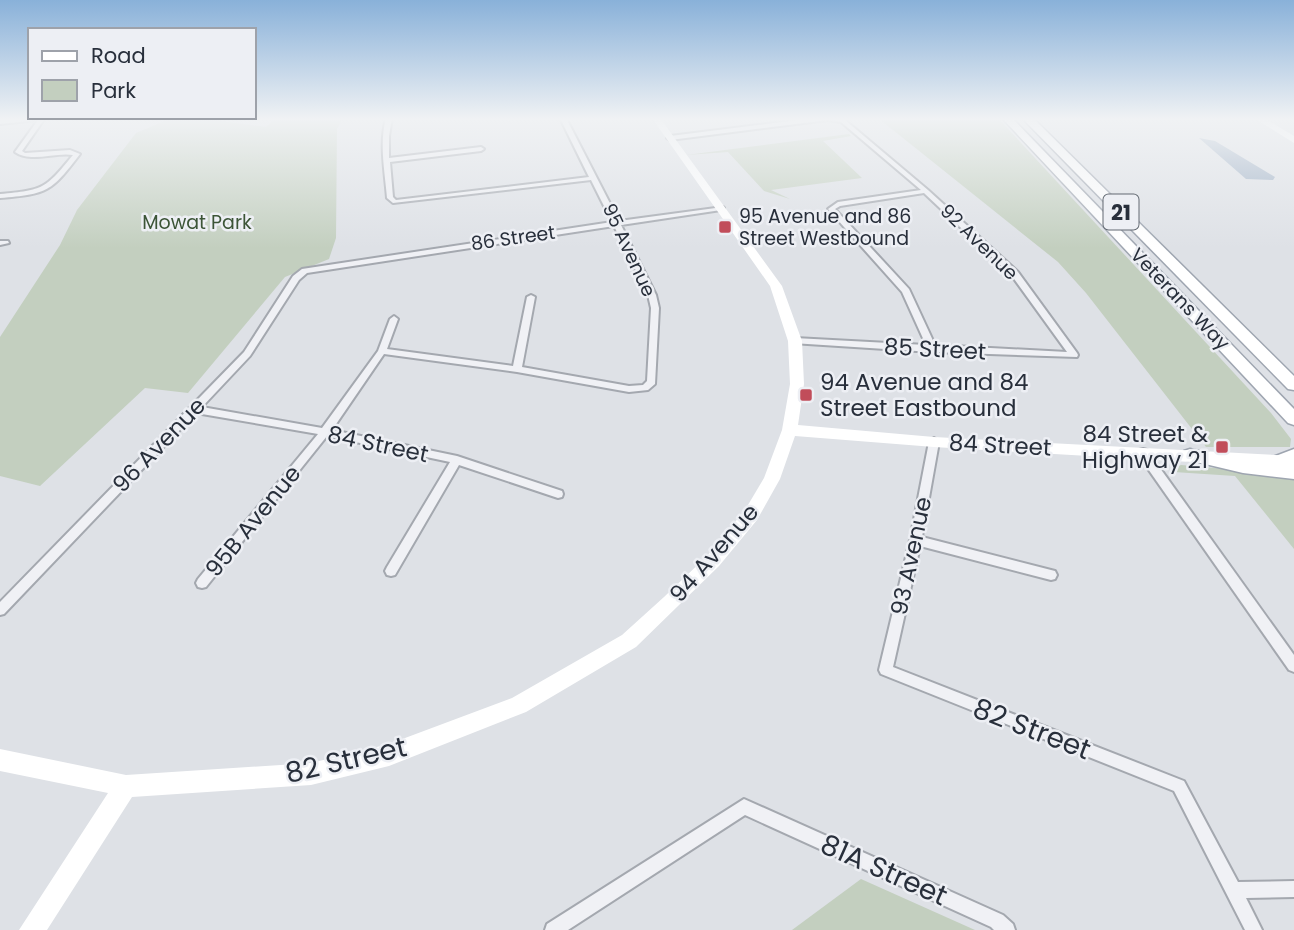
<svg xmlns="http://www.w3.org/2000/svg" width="1294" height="930" viewBox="0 0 1294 930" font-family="Poppins,sans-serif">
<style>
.green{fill:#c3cfbf}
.water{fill:#9badc3}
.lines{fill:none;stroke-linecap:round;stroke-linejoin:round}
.street-casing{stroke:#a4a8af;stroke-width:4}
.primary-casing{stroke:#9ea5b0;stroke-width:3}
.street{fill:#f0f1f5;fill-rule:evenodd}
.secondary{fill:#fff;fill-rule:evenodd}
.primary{fill:#fff;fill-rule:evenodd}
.poi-dot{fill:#c14d5a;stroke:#edeff4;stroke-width:2.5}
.labels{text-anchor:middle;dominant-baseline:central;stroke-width:5;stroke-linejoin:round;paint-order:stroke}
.far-poi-label{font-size:19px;fill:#282f3b;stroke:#edeff4;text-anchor:start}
.far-park-label{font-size:19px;fill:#3c5537;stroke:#edeff4}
.far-street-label{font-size:19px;fill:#282f3b;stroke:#edeff4}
.shield{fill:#edeff4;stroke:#636972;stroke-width:2}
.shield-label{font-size:21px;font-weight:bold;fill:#282f3b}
.street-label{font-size:23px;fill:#282f3b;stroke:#edeff4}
.poi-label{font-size:23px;fill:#282f3b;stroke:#edeff4;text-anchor:start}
.near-street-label{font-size:28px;fill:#282f3b;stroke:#edeff4}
</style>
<rect width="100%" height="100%" fill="#dee1e6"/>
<g class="green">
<polygon points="172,118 200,118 266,127 276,118 343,118 337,129 336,238 329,259 285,277 188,393 145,388 40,486 0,476 0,337 60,245 77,210 136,133"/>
<polygon points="878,118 998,118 1271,413 1291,439 1290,447 1206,447 1086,293 1058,262"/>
<polygon points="849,134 851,136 823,141 862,178 771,190 790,199 764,191 728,152 686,155"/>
<polygon points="1181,465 1294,475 1294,549 1235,476 1174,472 1175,467"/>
<polygon points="861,879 975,930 792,930"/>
</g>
<polygon class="water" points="1199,138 1215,141 1275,177 1273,180 1246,179"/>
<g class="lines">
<g class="street-casing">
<g id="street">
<path d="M21,118h24l-23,33 3,2 45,-3 10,4c-29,38 -32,40 -80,44v-4c44,-4 45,-5 73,-39 -18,-3 -42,8 -58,-3l23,-32 -38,4v-4z"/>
<path d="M386,118h6l-3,18v22l92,-11 3,2 -3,2 -91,11 3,35 3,3 193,-23 -29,-59h6l53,103 104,-14 1,1 -3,2 -100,15 35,70 3,13 -4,76 -7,6 -19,2 -112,-20 -133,-18 -52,76 125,26 105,35 1,3 -1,3 -4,1 -99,-33 -64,110 -4,1 -4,-1 -2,-4 2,-4 63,-105 -123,-26 -121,151 -4,1 -4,-1 -2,-4 2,-4 120,-145 -122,-21 -192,201 -4,1v-13l244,-250 49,-76 9,-7 310,-47 -21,-42 -198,23 -6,-5c-2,-26 -8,-54 -1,-80zM614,226l34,69 3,13 -4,73 -4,4 -14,1 -107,-19 13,-70 -4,-2 -4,2 -14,69 -126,-17 11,-30 -4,-3 -4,3 -12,32 -56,77 -120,-21 48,-51 49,-76 8,-7z"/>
<path d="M813,118l32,2 83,70 90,82 59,81 1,2 -1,2 -145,-5 -140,-9 -1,-2 4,-3 131,7 -24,-53 -74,-83 10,-7 83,-12 -80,-68 -13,-2 -158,20 -3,-2 3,-2zM924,193l88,83 55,76 -132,-7 -26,-56 -74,-80 5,-3z"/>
<polygon points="0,241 8,241 9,243 0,245"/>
<polygon points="934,438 939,442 922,537 1051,570 1055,571 1057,575 1055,579 1051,580 920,546 893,667 1184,781 1238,882 1294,881 1294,897 1246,898 1262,930 1245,930 1174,791 881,674 879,670 910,540 929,442"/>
<polygon points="1143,449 1147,450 1294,655 1294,672 1289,670 1139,456 1138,453 1139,450"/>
<polygon points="744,799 1003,915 1013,924 1015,930 994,930 991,927 745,815 568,930 545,930 547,924"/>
</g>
</g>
<g class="primary-casing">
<g id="primary">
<polygon points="1002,118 1012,118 1294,409 1294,425 1288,423"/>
<polygon points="1022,118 1033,118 1294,376 1294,390 1288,389"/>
<polygon points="1190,449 1243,461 1272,463 1273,457 1294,449 1294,462 1287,465 1294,465 1294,479 1243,473 1184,459 1181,455 1184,451"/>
</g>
</g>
<use href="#street" class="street"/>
<g class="secondary">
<polygon points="652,118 660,118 782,286 802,341 804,384 798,425 934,437 1294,456 1294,468 934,447 795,436 780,479 757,520 719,566 636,647 526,712 389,766 311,785 132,797 47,930 19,930 108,793 0,771 0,749 126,775 311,763 389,744 512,698 622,635 664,597 707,556 745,510 764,478 782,430 790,384 788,341 770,286"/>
<polygon points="1254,118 1264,118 1294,136 1294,143"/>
</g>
<use href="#primary" class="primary"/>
</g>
<linearGradient id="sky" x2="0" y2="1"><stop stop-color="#89b1d9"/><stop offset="0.48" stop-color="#f0f2f4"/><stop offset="1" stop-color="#f0f2f4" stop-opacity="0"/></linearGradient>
<rect width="1294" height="248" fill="url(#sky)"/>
<g class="poi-dot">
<rect x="718" y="220" width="14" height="14" rx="3.5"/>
<rect x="799" y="388" width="14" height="14" rx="3.5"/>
<rect x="1215" y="440" width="14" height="14" rx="3.5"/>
</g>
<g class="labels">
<g class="far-poi-label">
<text x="739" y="216">95 Avenue and 86<tspan x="739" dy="22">Street Westbound</tspan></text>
</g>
<g class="far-park-label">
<text x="197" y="222">Mowat Park</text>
</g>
<g class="far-street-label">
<text transform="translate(513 238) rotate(-8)">86 Street</text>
<text transform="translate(979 242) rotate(44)">92 Avenue</text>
<text transform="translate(629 250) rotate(65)">95 Avenue</text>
<text transform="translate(1180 299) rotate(46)">Veterans Way</text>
</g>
<rect class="shield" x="1103.5" y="194.5" width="35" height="35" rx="5"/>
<g class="shield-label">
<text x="1121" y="212">21</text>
</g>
<g class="street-label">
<text transform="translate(935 349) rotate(3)">85 Street</text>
<text transform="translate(378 444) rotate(12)">84 Street</text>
<text transform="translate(159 445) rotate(-46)">96 Avenue</text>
<text transform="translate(1000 445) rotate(3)">84 Street</text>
<text transform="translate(253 521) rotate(-51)">95B Avenue</text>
<text transform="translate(714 553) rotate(-49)">94 Avenue</text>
<text transform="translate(911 556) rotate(-78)">93 Avenue</text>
</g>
<g class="poi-label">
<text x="820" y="382">94 Avenue and 84<tspan x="820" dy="26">Street Eastbound</tspan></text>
<text x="1208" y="434" text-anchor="end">84 Street &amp;<tspan x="1208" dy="26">Highway 21</tspan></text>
</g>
<g class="near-street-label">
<text transform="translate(1032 729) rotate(21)">82 Street</text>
<text transform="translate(346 760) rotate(-13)">82 Street</text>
<text transform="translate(884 870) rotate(24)">81A Street</text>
</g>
</g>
<rect x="28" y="28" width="228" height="91" fill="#edeff4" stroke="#9ea2aa" stroke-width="2"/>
<rect x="42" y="51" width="35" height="10" fill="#ffffff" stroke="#9ea2aa" stroke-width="2"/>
<text x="91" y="63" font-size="21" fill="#282f3b">Road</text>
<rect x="42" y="80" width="35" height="21" fill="#c3cfbf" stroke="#9ea2aa" stroke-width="2"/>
<text x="91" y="98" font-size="21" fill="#282f3b">Park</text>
</svg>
